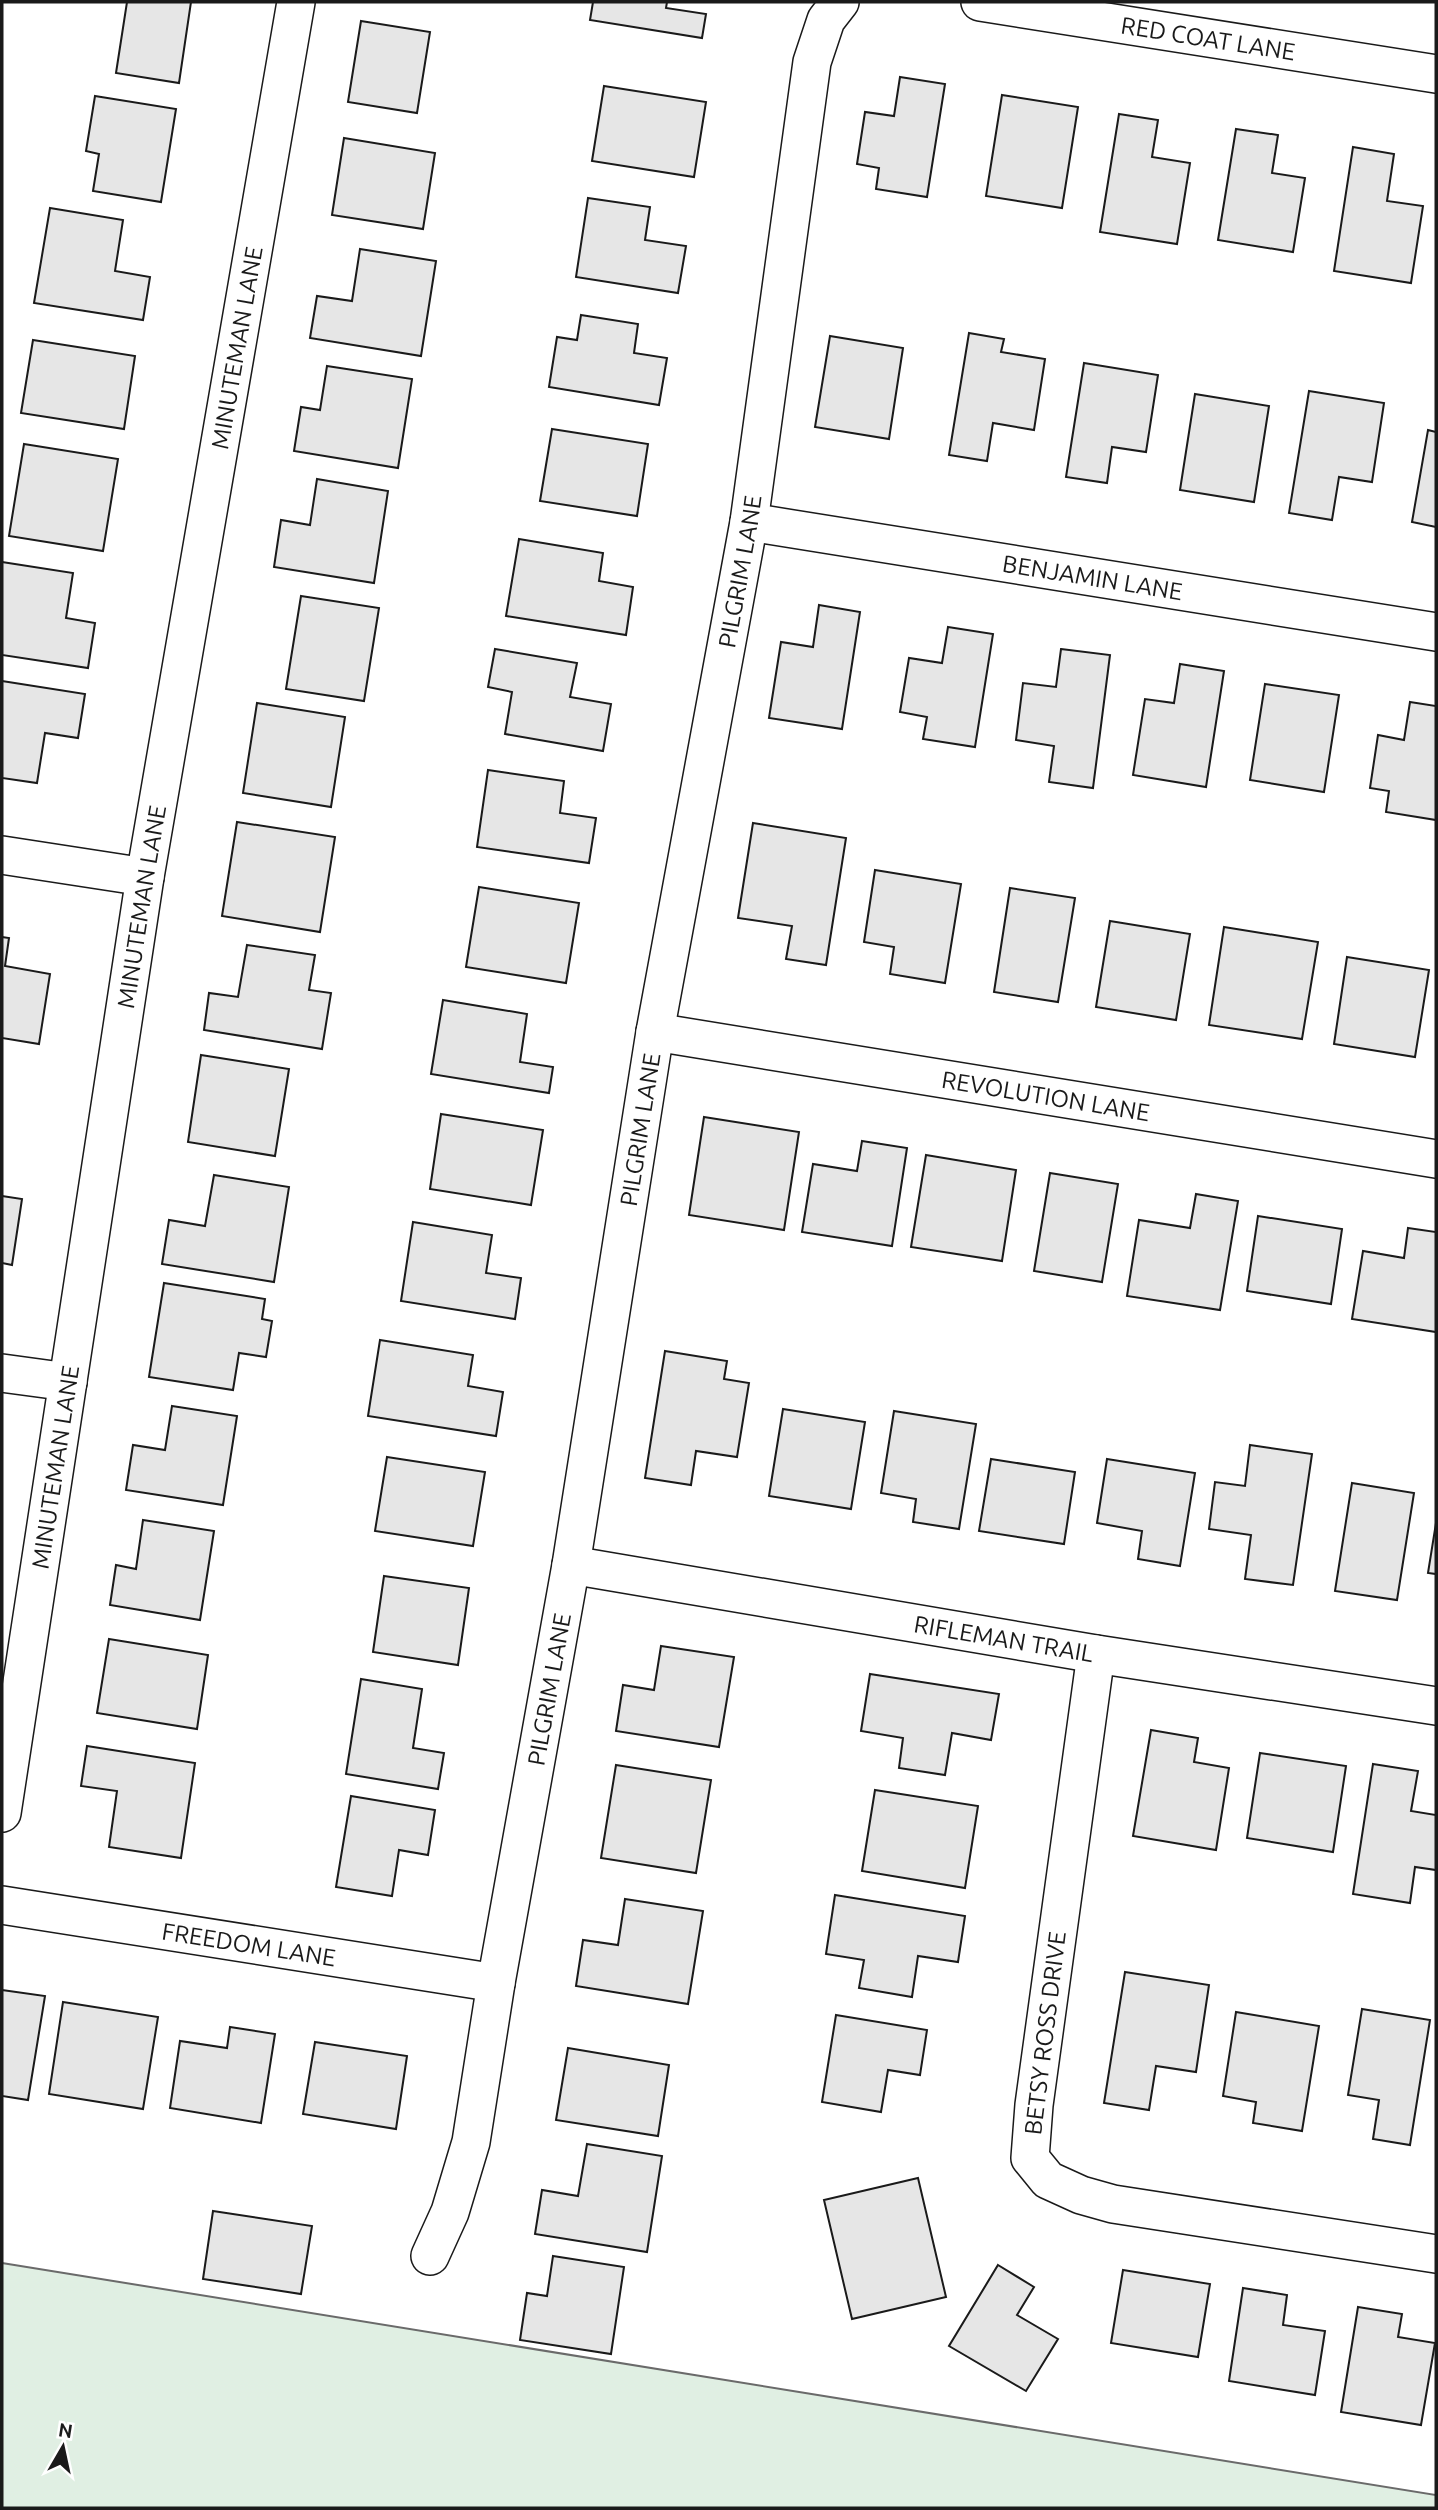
<svg xmlns="http://www.w3.org/2000/svg" width="1438" height="2510" viewBox="0 0 1438 2510" font-family="Ubuntu,sans-serif">
<style>
.green{fill:#e0efe3;stroke:#6a6a6a;stroke-width:2}
.building{fill:#e6e6e6;stroke:#1a1a1a;stroke-width:2}
.lines{fill:none;stroke-linecap:round;stroke-linejoin:round}
.minor-casing{stroke:#1a1a1a;stroke-width:40}
.minor{stroke:#fff;stroke-width:37}
.labels{text-anchor:middle;dominant-baseline:central;stroke-width:5;stroke-linejoin:round;paint-order:stroke}
.street-label{font-size:24px;fill:#1a1a1a;stroke:#fff}
</style>
<rect width="100%" height="100%" fill="#fff"/>
<polygon class="green" points="2,2263 1436,2495 1436,2508 2,2508"/>
<g class="building">
<polygon points="127,2 191,2 179,83 116,73"/>
<polygon points="593,2 667,2 666,8 706,14 702,38 590,20"/>
<polygon points="361,21 430,32 417,113 348,102"/>
<polygon points="900,77 945,84 927,197 876,189 879,168 857,164 865,112 894,116"/>
<polygon points="604,86 706,102 694,177 592,161"/>
<polygon points="1002,95 1078,107 1062,208 986,196"/>
<polygon points="95,96 176,109 161,202 93,191 99,154 86,151"/>
<polygon points="1119,114 1158,120 1152,157 1190,163 1177,244 1100,232"/>
<polygon points="1236,129 1278,135 1272,173 1305,178 1293,252 1218,240"/>
<polygon points="344,138 435,153 423,229 332,215"/>
<polygon points="1353,147 1394,154 1387,201 1423,206 1411,283 1334,271"/>
<polygon points="588,198 650,207 645,240 686,246 678,293 576,277"/>
<polygon points="50,208 123,220 115,271 150,277 143,320 34,303"/>
<polygon points="360,249 436,261 421,356 310,338 317,296 352,301"/>
<polygon points="581,315 638,324 634,353 667,358 659,405 549,387 557,337 577,340"/>
<polygon points="969,333 1004,339 1001,352 1045,359 1034,430 993,423 987,461 949,455"/>
<polygon points="830,336 903,348 889,439 815,427"/>
<polygon points="33,340 135,356 124,429 21,413"/>
<polygon points="1084,363 1158,375 1146,452 1112,447 1107,483 1066,477"/>
<polygon points="327,366 412,379 398,468 294,451 301,407 320,410"/>
<polygon points="1309,391 1384,403 1372,482 1339,477 1332,520 1289,513"/>
<polygon points="1195,394 1269,406 1254,502 1180,490"/>
<polygon points="552,429 648,444 637,516 540,501"/>
<polygon points="1428,430 1436,432 1436,527 1412,522"/>
<polygon points="24,444 118,459 103,551 9,536"/>
<polygon points="317,479 388,491 374,583 274,567 281,520 310,525"/>
<polygon points="519,539 603,553 599,581 633,587 626,635 506,616"/>
<polygon points="2,562 73,573 66,618 95,623 88,668 2,655"/>
<polygon points="301,596 379,608 364,701 286,689"/>
<polygon points="819,605 860,612 842,729 769,718 781,642 813,647"/>
<polygon points="948,627 993,634 975,747 923,739 927,717 900,712 909,658 942,663"/>
<polygon points="495,649 577,663 570,697 611,704 603,751 505,734 512,692 488,687"/>
<polygon points="1061,649 1110,655 1093,788 1049,782 1054,746 1016,740 1023,683 1056,687"/>
<polygon points="1180,664 1224,671 1206,787 1133,775 1145,699 1174,703"/>
<polygon points="2,681 85,694 78,738 45,733 37,783 2,778"/>
<polygon points="1265,684 1339,695 1324,792 1250,780"/>
<polygon points="1410,702 1436,706 1436,820 1386,812 1389,791 1370,788 1378,735 1404,740"/>
<polygon points="257,703 345,717 331,807 243,793"/>
<polygon points="488,770 564,781 560,813 596,818 589,863 477,847"/>
<polygon points="237,822 335,837 320,932 222,916"/>
<polygon points="753,823 846,838 826,965 786,959 792,926 738,918"/>
<polygon points="875,870 961,884 945,983 890,974 894,947 864,942"/>
<polygon points="479,887 579,903 566,983 466,967"/>
<polygon points="1010,888 1075,898 1058,1002 994,992"/>
<polygon points="1110,921 1190,934 1176,1020 1096,1007"/>
<polygon points="1224,927 1318,942 1302,1039 1209,1025"/>
<polygon points="2,937 9,938 5,966 50,974 39,1044 2,1038"/>
<polygon points="247,945 315,955 309,990 331,993 322,1049 204,1030 209,993 238,997"/>
<polygon points="1347,957 1429,970 1415,1057 1334,1044"/>
<polygon points="443,1000 527,1014 520,1062 553,1067 549,1093 431,1074"/>
<polygon points="201,1055 289,1069 275,1156 188,1142"/>
<polygon points="441,1114 543,1130 531,1205 430,1189"/>
<polygon points="704,1117 799,1132 784,1230 689,1215"/>
<polygon points="862,1141 907,1148 892,1246 802,1232 813,1164 857,1171"/>
<polygon points="926,1155 1016,1170 1002,1261 911,1247"/>
<polygon points="1050,1173 1118,1184 1102,1282 1034,1271"/>
<polygon points="214,1175 289,1187 274,1282 162,1264 169,1220 205,1226"/>
<polygon points="1196,1194 1238,1201 1220,1310 1127,1296 1139,1220 1190,1228"/>
<polygon points="2,1196 22,1199 12,1265 2,1263"/>
<polygon points="1258,1216 1342,1229 1331,1304 1247,1291"/>
<polygon points="413,1222 492,1235 486,1273 521,1278 515,1319 401,1301"/>
<polygon points="1408,1228 1436,1232 1436,1332 1352,1319 1363,1251 1404,1258"/>
<polygon points="164,1283 265,1299 262,1319 272,1321 266,1357 239,1353 233,1390 149,1377"/>
<polygon points="380,1340 473,1355 468,1386 503,1392 496,1436 368,1416"/>
<polygon points="665,1351 727,1361 724,1379 749,1383 737,1457 696,1451 691,1485 645,1478"/>
<polygon points="172,1406 237,1416 223,1505 126,1490 133,1445 165,1450"/>
<polygon points="783,1409 865,1422 851,1509 769,1496"/>
<polygon points="894,1411 976,1424 959,1529 913,1522 916,1499 881,1493"/>
<polygon points="1250,1445 1312,1454 1293,1585 1245,1579 1251,1535 1209,1529 1215,1482 1245,1486"/>
<polygon points="387,1457 485,1472 473,1546 375,1531"/>
<polygon points="991,1459 1075,1472 1064,1544 979,1531"/>
<polygon points="1107,1459 1195,1473 1180,1566 1138,1559 1142,1531 1097,1523"/>
<polygon points="1352,1483 1414,1493 1397,1600 1335,1591"/>
<polygon points="143,1520 214,1531 200,1620 110,1605 116,1565 136,1569"/>
<polygon points="1436,1523 1436,1574 1428,1573"/>
<polygon points="384,1576 469,1588 458,1665 373,1652"/>
<polygon points="109,1639 208,1655 197,1729 97,1713"/>
<polygon points="661,1646 734,1657 719,1747 616,1731 623,1685 654,1690"/>
<polygon points="870,1674 999,1694 991,1740 952,1733 945,1775 899,1768 903,1738 861,1731"/>
<polygon points="361,1679 422,1689 413,1748 444,1753 438,1789 346,1774"/>
<polygon points="1151,1730 1198,1738 1194,1762 1229,1768 1216,1850 1133,1836"/>
<polygon points="87,1746 195,1763 181,1858 109,1847 117,1791 81,1786"/>
<polygon points="1260,1753 1346,1766 1333,1852 1247,1838"/>
<polygon points="1373,1764 1418,1771 1411,1811 1436,1815 1436,1870 1415,1867 1410,1903 1353,1894"/>
<polygon points="616,1765 711,1780 696,1873 601,1858"/>
<polygon points="875,1790 978,1806 965,1888 862,1871"/>
<polygon points="351,1796 435,1810 428,1855 399,1850 392,1896 336,1887"/>
<polygon points="835,1895 965,1916 958,1962 918,1956 912,1997 859,1988 864,1960 826,1954"/>
<polygon points="625,1899 703,1911 688,2004 576,1986 583,1940 618,1945"/>
<polygon points="1125,1972 1209,1985 1196,2072 1156,2066 1149,2110 1104,2103"/>
<polygon points="2,1990 45,1996 28,2100 2,2096"/>
<polygon points="63,2002 158,2017 143,2109 49,2094"/>
<polygon points="1362,2009 1430,2020 1410,2145 1373,2139 1379,2100 1348,2095"/>
<polygon points="1236,2012 1319,2026 1302,2131 1253,2123 1256,2102 1223,2096"/>
<polygon points="836,2015 927,2030 920,2075 888,2070 881,2112 822,2102"/>
<polygon points="230,2027 275,2034 261,2123 170,2108 180,2041 227,2048"/>
<polygon points="315,2042 407,2056 396,2129 303,2114"/>
<polygon points="568,2048 669,2065 658,2136 556,2120"/>
<polygon points="587,2144 662,2156 647,2252 535,2234 542,2190 578,2196"/>
<polygon points="918,2178 946,2297 852,2319 824,2200"/>
<polygon points="213,2211 312,2226 301,2294 203,2279"/>
<polygon points="553,2256 624,2267 611,2354 520,2340 527,2293 547,2296"/>
<polygon points="998,2265 1034,2287 1017,2315 1058,2339 1026,2391 949,2346"/>
<polygon points="1123,2270 1210,2284 1198,2357 1111,2343"/>
<polygon points="1243,2288 1287,2295 1283,2325 1325,2331 1315,2395 1229,2381"/>
<polygon points="1358,2307 1402,2314 1398,2337 1435,2343 1421,2425 1341,2412"/>
</g>
<g class="lines">
<g class="minor-casing">
<g id="minor">
<path id="s1" d="M980,2l456,72"/>
<path id="s2" d="M749,522l687,110"/>
<polyline points="2,855 145,877"/>
<path id="s3" d="M655,1032l781,127"/>
<polyline points="2,1373 68,1382"/>
<path id="s4" d="M571,1565l525,89 340,52"/>
<polyline points="1096,1654 1034,2105 1030,2158 1048,2180 1081,2195 1113,2204 1436,2254"/>
<path id="s5" d="M2,1813l143,-936 151,-875"/>
<path id="s6" d="M2,1905l494,78"/>
<path id="s7" d="M430,2256l20,-44 21,-70 25,-159 75,-418 84,-533 94,-510 63,-460 14,-42 14,-18"/>
</g>
</g>
<use href="#minor" class="minor"/>
</g>
<g class="labels">
<g class="street-label">
<text stroke="none"><textPath href="#s1" startOffset="231">RED COAT LANE</textPath></text>
<text stroke="none"><textPath href="#s5" startOffset="1484">MINUTEMAN LANE</textPath></text>
<text stroke="none"><textPath href="#s7" startOffset="1715">PILGRIM LANE</textPath></text>
<text stroke="none"><textPath href="#s2" startOffset="348">BENJAMIN LANE</textPath></text>
<text stroke="none"><textPath href="#s5" startOffset="917">MINUTEMAN LANE</textPath></text>
<text stroke="none"><textPath href="#s3" startOffset="396">REVOLUTION LANE</textPath></text>
<text stroke="none"><textPath href="#s7" startOffset="1148">PILGRIM LANE</textPath></text>
<text stroke="none"><textPath href="#s5" startOffset="350">MINUTEMAN LANE</textPath></text>
<text stroke="none"><textPath href="#s4" startOffset="439">RIFLEMAN TRAIL</textPath></text>
<text stroke="none"><textPath href="#s7" startOffset="581">PILGRIM LANE</textPath></text>
<text stroke="none"><textPath href="#s6" startOffset="250">FREEDOM LANE</textPath></text>
<text transform="translate(1045 2033) rotate(-83)">BETSY ROSS DRIVE</text>
</g>
</g>
<rect width="1438" height="2510" fill="none" stroke="#1a1a1a" stroke-width="7"/>
<g transform="translate(63 2447) rotate(9)" stroke="#ffffff" stroke-width="5" paint-order="stroke">
<path d="M0-5L12 26L0 18L-12 26Z" fill="#1a1a1a"/>
<text y="-10" font-size="19" font-weight="bold" text-anchor="middle" fill="#1a1a1a">N</text>
</g>
</svg>
